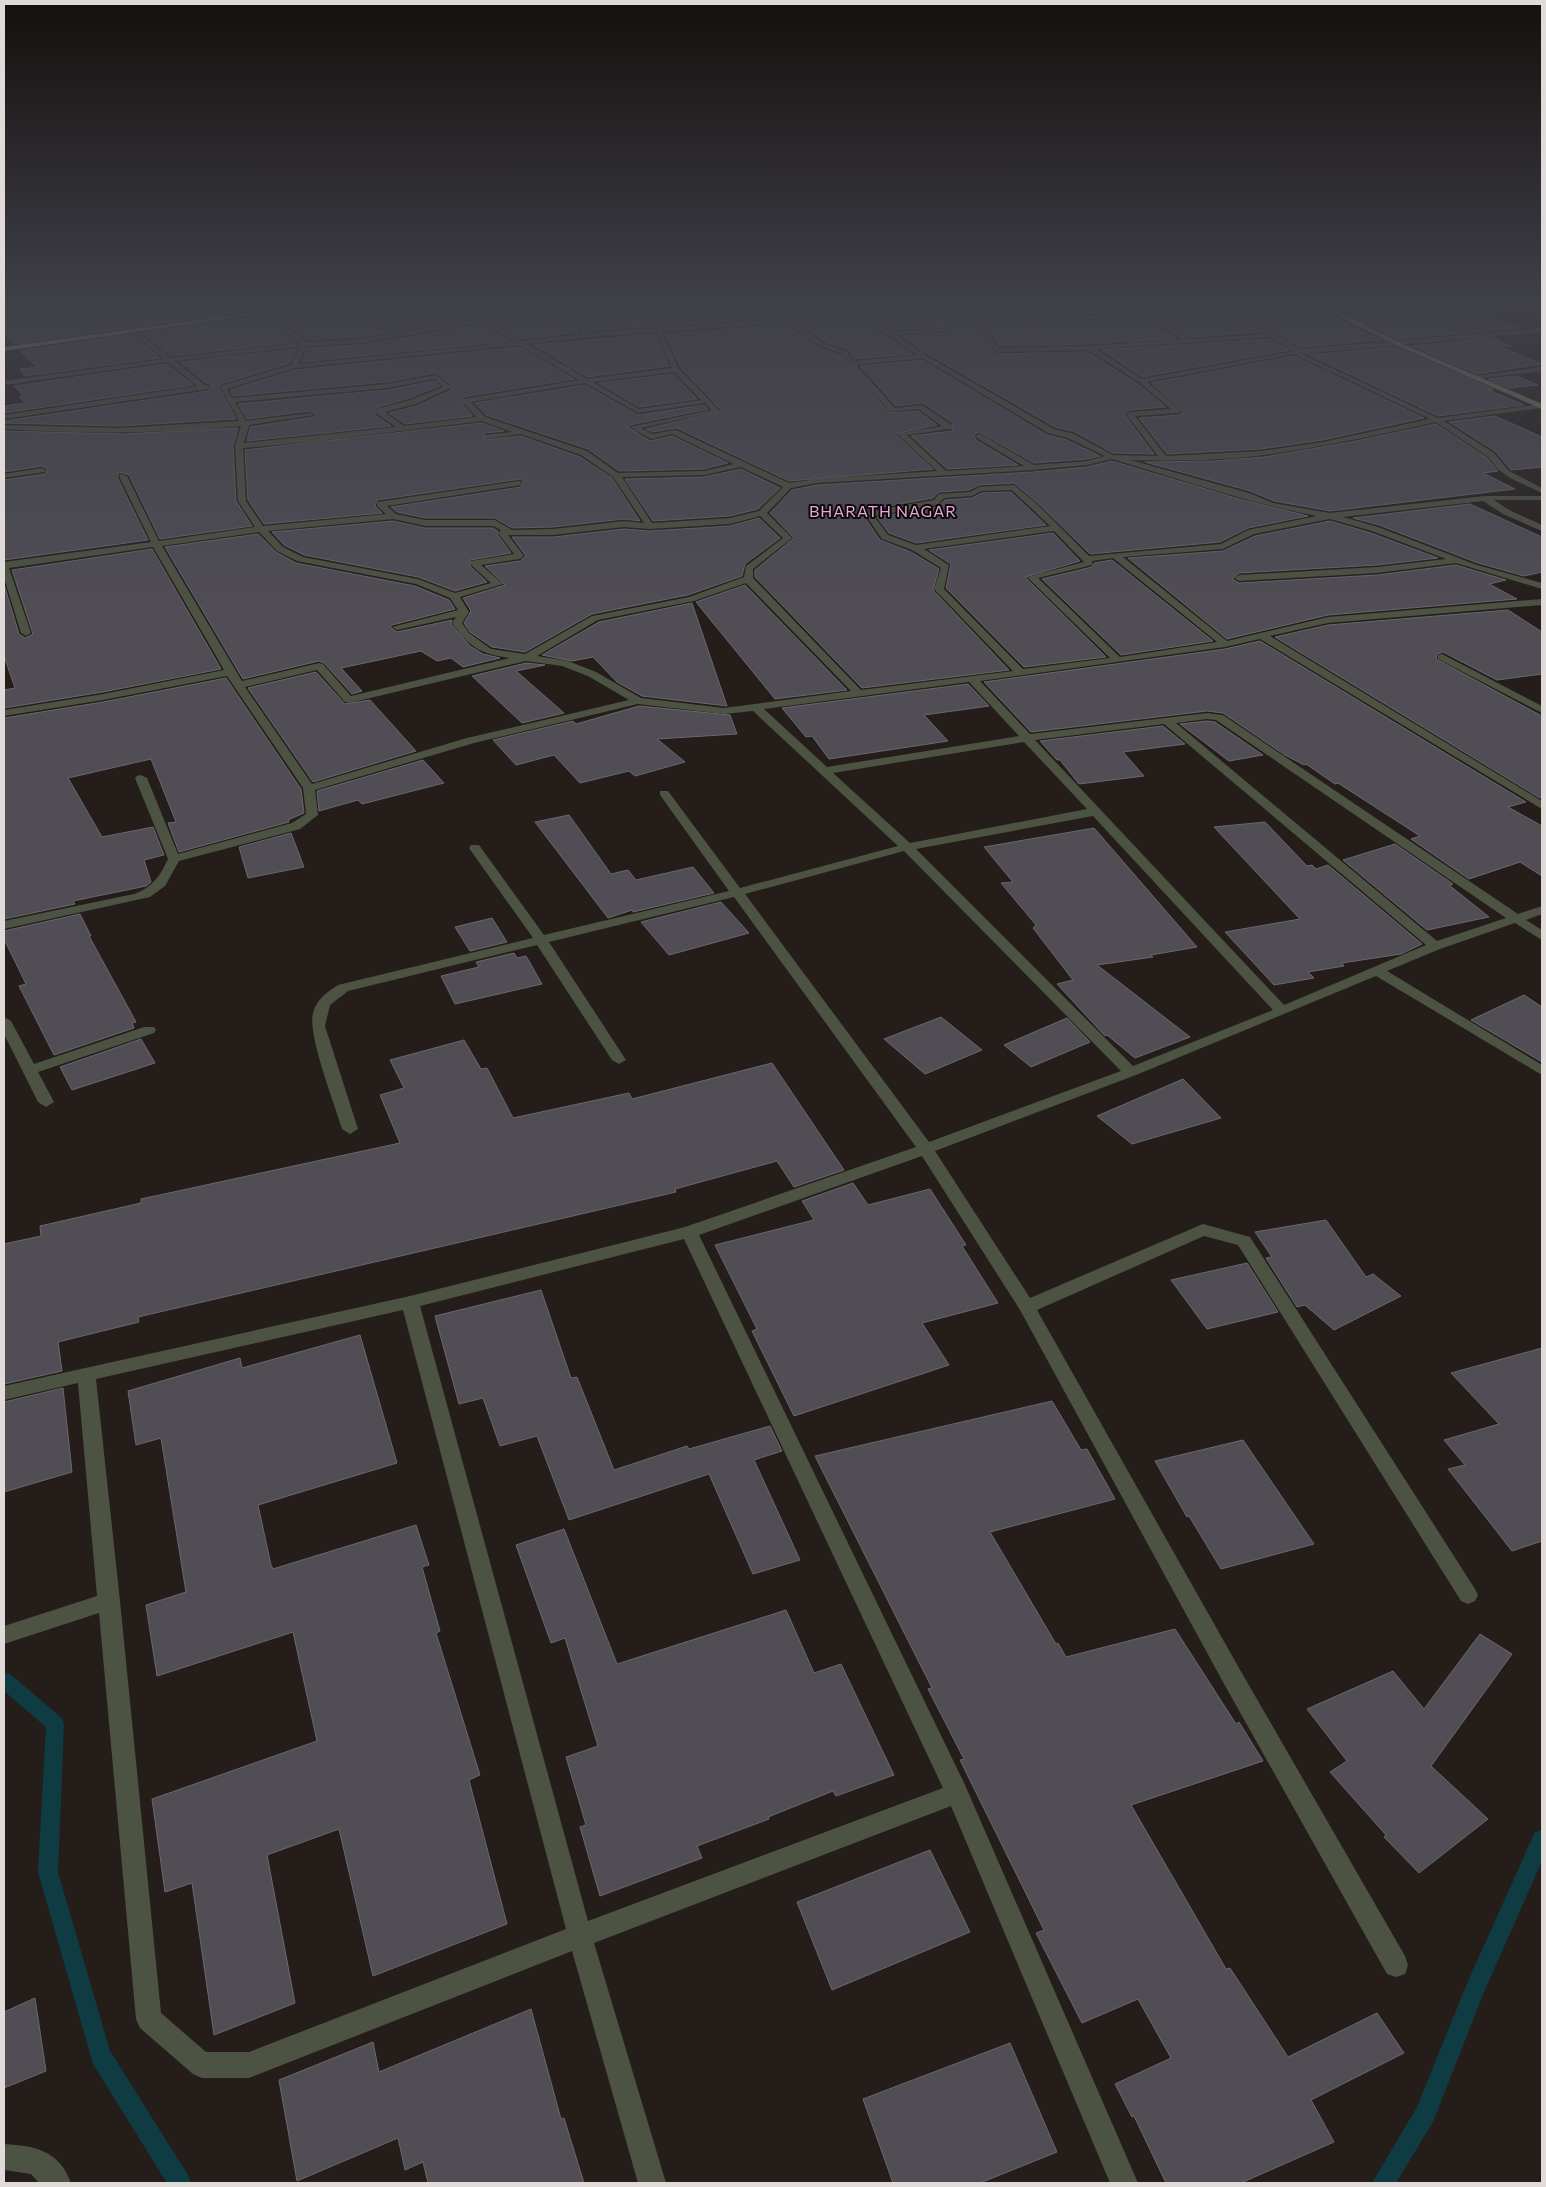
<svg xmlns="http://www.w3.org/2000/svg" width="1546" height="2187" viewBox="0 0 1546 2187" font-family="Commissioner,sans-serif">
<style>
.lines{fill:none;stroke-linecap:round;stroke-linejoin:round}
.stream{fill:#0f3c43;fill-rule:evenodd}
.building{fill:#504d55;stroke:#6a6770}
.minor{fill:#4d5343;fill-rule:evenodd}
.major{fill:#7a8765;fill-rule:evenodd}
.highway{fill:#8c9c73;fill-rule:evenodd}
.labels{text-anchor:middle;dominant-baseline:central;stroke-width:4;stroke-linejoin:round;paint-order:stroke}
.far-neighbourhood-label{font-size:16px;letter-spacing:1px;fill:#e8a8db;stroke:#0b0807}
</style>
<rect width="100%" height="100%" fill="#251d1a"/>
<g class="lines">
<g class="stream">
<polygon points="4,1672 10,1674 62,1718 64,1724 58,1872 110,2051 188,2175 191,2183 167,2183 93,2064 38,1872 46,1727 4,1691"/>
<polygon points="1542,1830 1542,1861 1484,1992 1433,2122 1396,2183 1372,2183 1417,2107 1468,1981 1535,1832"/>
</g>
</g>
<g class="building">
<polygon points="4,304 179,304 198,318 14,344 4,332"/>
<polygon points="191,304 299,304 207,317"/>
<polygon points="331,304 424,304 451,322 361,337 307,340 275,314"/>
<polygon points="437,304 570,304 579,332 522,339 486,318 463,320"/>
<polygon points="580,304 600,304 604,315 665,310 666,325 589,331"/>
<polygon points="749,304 1001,304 1007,308 1073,304 1128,304 1127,309 1131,311 1006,318 1004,320 1009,324 1142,319 1176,338 1089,344 999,346 985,323 944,309 909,308 739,320 721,306"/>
<polygon points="1138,304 1222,304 1260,332 1191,337 1137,306"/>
<polygon points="1234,304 1312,304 1351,327 1382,340 1301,347 1274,332"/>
<polygon points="1326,304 1459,304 1469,308 1359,320"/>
<polygon points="709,307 725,321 676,325 674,314"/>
<polygon points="1484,314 1519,328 1397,339 1369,325"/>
<polygon points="265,315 295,342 172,356 142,333"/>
<polygon points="909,316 943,317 979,329 996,354 1087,352 1138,384 1166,407 1130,410 1124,414 1154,454 1113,453 1075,432 1055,427 926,353 902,336 948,333 951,327 893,330 875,318"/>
<polygon points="861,319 912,354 854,359 849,350 826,342 798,323"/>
<polygon points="482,325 509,341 302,362 307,348 361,345"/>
<polygon points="785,325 820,348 842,356 889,413 918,411 937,425 895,434 933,469 789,481 677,428 652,432 646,429 722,411 681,368 665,334"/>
<polygon points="132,334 160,358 25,376 20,369 37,367 20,351"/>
<polygon points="655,334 669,366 587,377 534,345"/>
<polygon points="1493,338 1511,346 1501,347 1542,364 1477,374 1412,346"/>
<polygon points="1270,339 1289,350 1142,377 1102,350"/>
<polygon points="520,347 574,379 463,397 462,404 473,416 405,424 389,413 417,406 451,390 451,385 436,373 387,382 233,396 230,390 295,370"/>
<polygon points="1396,347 1493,389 1489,390 1524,405 1438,416 1309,355"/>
<polygon points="297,349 290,363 218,385 236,419 119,426 4,423 4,421 208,391 212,385 206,383 180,362"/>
<polygon points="1294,356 1424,418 1323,440 1261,449 1167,454 1139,418 1178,415 1184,412 1151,383"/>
<polygon points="922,360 1047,435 1067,440 1100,456 1087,459 1034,463 979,432 974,435 976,440 1018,465 947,469 911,436 952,431 953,423 923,403 896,406 860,366"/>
<polygon points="167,364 193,385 4,413 4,406 26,403 19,397 24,396 14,386"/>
<polygon points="673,374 697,399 639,407 599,383"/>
<polygon points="1517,376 1538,385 1509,388 1488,379"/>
<polygon points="434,381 440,386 409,398 375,408 375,415 391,426 247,441 250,427 314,417 316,415 310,411 247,419 238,404 387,390"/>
<polygon points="585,385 638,415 704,405 708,409 630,425 628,427 650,441 672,436 728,463 704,469 619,471 588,449 486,415 475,403"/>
<polygon points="1495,416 1542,437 1542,467 1511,470 1495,451 1449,422"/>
<polygon points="482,423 504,431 485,433 484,440 521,436 580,457 612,478 640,521 624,519 553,527 512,528 495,518 425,518 397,512 391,507 521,487 523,481 521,479 377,500 375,506 382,513 264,524 248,500 245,450"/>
<polygon points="1436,424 1487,458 1498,471 1483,473 1515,489 1330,511 1274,501 1250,491 1145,462 1214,461 1264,457 1351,442"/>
<polygon points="238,428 233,446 236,501 252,526 160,539 129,475 119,472 117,477 148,540 4,560 4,480 45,474 48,469 42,466 4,472 4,431 123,434"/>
<polygon points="1112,461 1239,499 1308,516 1248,528 1220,542 1090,554 1037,502 1014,483 979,485 969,490 939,492 933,498 866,510 863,515 880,540 911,552 939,569 933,590 1009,670 862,688 755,577 755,570 794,538 770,513 792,490 817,485 1033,472 1087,467"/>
<polygon points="741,469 780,488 758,509 730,516 653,521 625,479 704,477"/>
<polygon points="1011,492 1046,525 916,543 889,533 877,517 937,507 945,500 972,498 982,493"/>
<polygon points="1470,504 1542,537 1542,572 1524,576 1478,563 1379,525 1353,518"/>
<polygon points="759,518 780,538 745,564 742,576 688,595 592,614 525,652 492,647 470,632 464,623 471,611 463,598 505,585 485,566 520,561 526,556 512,537 553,537 624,529 650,531 730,526"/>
<polygon points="393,521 425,528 493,528 498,531 497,534 511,553 470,560 470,566 487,582 455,591 418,577 304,555 284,545 272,532"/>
<polygon points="1330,521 1371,533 1438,558 1377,565 1239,573 1232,579 1239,583 1377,575 1456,565 1506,580 1489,584 1517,599 1328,615 1227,639 1128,558 1223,551 1255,536"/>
<polygon points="1053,533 1080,561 1025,577 1106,657 1024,667 946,588 951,564 929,550"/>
<polygon points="258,534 276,552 296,563 415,586 449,600 455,609 392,625 390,627 397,632 452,620 451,624 470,646 483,654 500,658 463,667 451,658 437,661 421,651 341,668 362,691 352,694 324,663 319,661 243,679 165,547"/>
<polygon points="152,549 221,669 103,692 4,708 4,690 15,688 4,656 4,584 19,634 25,638 33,634 12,570"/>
<polygon points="1112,560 1213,641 1121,655 1042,579 1092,567 1094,563"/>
<polygon points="745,585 847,690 775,699 696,602"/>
<polygon points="692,603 727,706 642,696 617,682 593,657 572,661 542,655 599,622"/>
<polygon points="1508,610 1542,632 1542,674 1497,680 1443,652 1437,654 1436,659 1542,716 1542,797 1540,798 1275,637 1328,625"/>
<polygon points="1260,641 1526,802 1508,807 1542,826 1542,876 1520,862 1469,879 1411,839 1420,836 1338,783 1335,784 1306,764 1304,765 1285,755 1223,713 1207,711 1031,732 984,682 1225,649"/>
<polygon points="526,663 545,665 516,671 564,713 522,723 472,676"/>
<polygon points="316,672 345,704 370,700 416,751 313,782 248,688"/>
<polygon points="226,678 301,789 304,813 288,820 289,822 179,852 168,823 176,822 151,759 68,778 102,837 153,827 164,855 144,860 151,882 146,886 73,901 75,904 4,919 4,718 103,702"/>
<polygon points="968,684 989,706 924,715 948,741 829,759 812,736 806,737 782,708"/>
<polygon points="639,706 730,715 737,734 657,739 685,762 635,776 629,771 580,783 554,755 516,765 493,740 573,721 576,724"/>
<polygon points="1207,721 1215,722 1263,755 1229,761 1180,724"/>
<polygon points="1163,726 1185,744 1123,752 1144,776 1079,784 1060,760 1057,760 1040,741"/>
<polygon points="423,760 444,783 362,804 358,800 319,811 317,791"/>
<polygon points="569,815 611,874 628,870 636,880 693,867 714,893 633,912 632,910 608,918 535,822"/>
<polygon points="1265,822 1307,866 1312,865 1316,869 1328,865 1422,944 1401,954 1342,963 1344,966 1308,972 1314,978 1274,985 1225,932 1300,919 1214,827"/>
<polygon points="1094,828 1197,947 1151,955 1153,957 1097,965 1190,1037 1135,1058 1107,1035 1105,1036 1057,984 1073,980 1033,928 1036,925 1001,883 1013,882 984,847"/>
<polygon points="291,833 304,867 248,878 239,847"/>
<polygon points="1395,844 1453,884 1449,885 1489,917 1427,930 1343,860"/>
<polygon points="721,902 749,933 669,955 641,922"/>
<polygon points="80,914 91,936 89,936 136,1022 132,1023 134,1028 54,1055 19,986 26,984 4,939 4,931"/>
<polygon points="492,918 507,942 470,951 455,927"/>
<polygon points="514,953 517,958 526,956 542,984 455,1004 441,976 479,967 476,962"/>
<polygon points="1524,995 1542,1007 1542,1062 1471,1020"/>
<polygon points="941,1017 982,1050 925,1074 884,1039"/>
<polygon points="1067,1018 1090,1042 1031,1067 1004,1045"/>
<polygon points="141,1039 155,1063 72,1090 60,1067"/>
<polygon points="464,1040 481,1069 487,1068 513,1118 629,1093 632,1099 772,1063 844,1170 794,1187 777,1161 675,1189 676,1192 138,1317 139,1322 58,1342 62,1371 4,1384 4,1244 41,1236 40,1226 141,1203 141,1199 400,1143 380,1095 404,1088 390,1060"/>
<polygon points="1183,1079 1221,1118 1132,1144 1097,1116"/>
<polygon points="853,1183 868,1205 930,1189 966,1245 962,1246 998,1303 922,1323 949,1365 794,1416 752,1331 757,1329 715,1245 814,1220 802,1201"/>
<polygon points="1326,1220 1366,1277 1373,1274 1401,1296 1334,1330 1305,1305 1297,1307 1266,1258 1272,1257 1255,1232"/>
<polygon points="1247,1263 1278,1312 1207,1329 1171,1280"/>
<polygon points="541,1290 571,1378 577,1377 614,1470 687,1446 689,1449 770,1426 782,1451 754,1460 800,1560 753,1574 709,1474 569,1520 537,1436 500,1446 483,1398 459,1404 435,1316"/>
<polygon points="360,1335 397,1463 258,1505 271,1565 273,1569 416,1525 429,1565 422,1567 440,1631 436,1633 480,1775 469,1780 507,1924 373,1976 339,1829 267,1855 295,2003 214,2035 192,1883 165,1892 152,1799 317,1741 293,1632 157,1676 146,1605 186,1592 161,1438 136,1445 128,1391 240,1358 242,1368"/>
<polygon points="1542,1348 1542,1541 1512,1551 1448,1469 1465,1465 1444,1440 1499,1424 1451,1373"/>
<polygon points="63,1388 72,1472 4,1492 4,1402"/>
<polygon points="1052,1401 1081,1450 1087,1449 1115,1499 990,1532 1056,1644 1058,1643 1066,1657 1175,1629 1236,1724 1239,1722 1263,1761 1131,1805 1226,1969 1230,1968 1288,2057 1377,2013 1404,2053 1311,2100 1334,2142 1241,2183 1166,2183 1134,2116 1132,2117 1115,2084 1171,2058 1138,1999 1082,2023 1036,1933 1044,1930 960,1760 964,1759 928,1689 932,1688 815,1456"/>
<polygon points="1243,1440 1314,1544 1221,1569 1189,1516 1187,1517 1155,1461"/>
<polygon points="564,1529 617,1664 786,1610 814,1673 841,1664 894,1775 836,1796 833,1791 768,1817 769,1819 697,1846 702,1858 600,1896 580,1827 586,1825 566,1757 598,1746 565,1638 551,1643 516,1545"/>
<polygon points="1480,1634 1512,1654 1431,1766 1488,1819 1419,1873 1384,1837 1386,1835 1330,1772 1347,1761 1307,1709 1393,1671 1424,1709"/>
<polygon points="930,1850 970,1932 832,1990 797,1902"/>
<polygon points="35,1998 46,2071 4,2088 4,2012"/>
<polygon points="531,2009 561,2119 564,2118 584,2183 428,2183 423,2162 405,2170 398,2138 297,2181 279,2080 373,2042 379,2072"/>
<polygon points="1010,2043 1057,2152 980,2183 893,2183 863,2099"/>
</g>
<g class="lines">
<g class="minor">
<polygon points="181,304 188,304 205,316 200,317"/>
<path d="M426,304h7l30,18 22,-2 37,21 60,-7 -10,-30h6l10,29 80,-6 -1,-16 30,-7h18l23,18 171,-12 35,1 40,14 14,23 91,-2 94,-7 -41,-22 -133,5 -3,-2 131,-7 -8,-5 1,-4h6l-2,2 57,33 74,-5 -41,-30h7l42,30 28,15 241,-21v4l-240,22 136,64 104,-14 -1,4 -97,13 50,32 15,18 33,17v5l-32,-15 -12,-9 -10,-12 -52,-35c-57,13 -114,25 -172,33 -44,6 -90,6 -134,5l119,33 24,10 57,10 155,-17h57v4h-48l15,10 33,15v6l-39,-17 -20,-13 -140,16 35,10 99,38 65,18v6l-86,-26 -79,10 -138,8 -5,-3 5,-3 138,-8 69,-8 -74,-28 -42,-12 -76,15 -31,15 -100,8 104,84 101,-24 214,-18v6l-214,18 -58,13 272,165v8l-282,-170 -35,8 -245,34 50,53 177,-21 16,2 295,199 24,-8v8l-16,6 16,10v10l-27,-17 -75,26 -53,22 155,94v10l-166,-99 -240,99 -201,76 95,147 173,-74 47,13 225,352 3,6 -3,6 -7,3 -7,-3 -223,-356 -34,-9 -167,74 202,358 166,288 3,9 -3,9 -9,3 -9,-3 -164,-292 -203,-372 -98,-154 -223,79 266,550 173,398h-28l-159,-377 -357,137 72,240h-28l-66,-232 -323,127h-47l-9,-4 -53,-46 -4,-9 -37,-406 -95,31v-18l93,-30 -19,-213 -74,17v-14l406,-90 275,-69 231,-80 -182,-250 -185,45 77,118 -7,4 -7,-4 -75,-115 -189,46 -18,14 -5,21 33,103 -8,5 -8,-5c-7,-24 -35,-95 -29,-116 3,-13 14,-21 25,-28l195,-47 -64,-90 2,-3h8l65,90 185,-44 -69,-96v-4h8l72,97 158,-42 -145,-135 -29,3 -86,-10 -164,39 -159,47 3,25 -18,14 -121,32 -14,25 -15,11 -146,32v-8l130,-27c19,-7 26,-18 34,-35l-33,-81 2,-2 4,-1 6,3 31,76 114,-31 14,-9 -3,-26 -76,-112 -124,24 -99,16v-6l99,-16 121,-24 -71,-123 -144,21 22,65 -5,3 -5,-3 -17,-55v-16l147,-20 -32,-66 1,-2 7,2 32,65 96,-14 -17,-26 -3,-55 6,-20c-79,8 -158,8 -237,3v-4l115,3 120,-7 -19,-35 71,-21 9,-18 -125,14 30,24 5,1 -2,3 -204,30v-4l193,-29 -29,-24 -164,23v-4l160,-22 -32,-27 2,-3 37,29 128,-15 -34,-30 2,-3 39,32 55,-3 95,-16zM708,304l22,19 -56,4 -2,-14zM909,314l34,1 37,12 16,25 92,-2 51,32 32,27 -41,3 -4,2 32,42 -45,-1 -39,-21 -20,-5 -129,-74 -28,-20 51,-4 2,-3 -58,4 -22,-15zM862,317l55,38 -64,6 -5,-9 -23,-8 -32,-22zM482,323l33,19 -216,22 7,-18 55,-3zM785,323l36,23 22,8 6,10 41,48 28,-3 24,17 -45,8 40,37 -120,8 -28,4 -113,-53 -24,4 -11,-6 79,-17 -41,-42 -17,-37zM656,332l16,36 -85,11 -59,-35 58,-7zM1270,337l24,14 -152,28 -46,-30zM520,345l59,35 -116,19v4l14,14 -73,9 -19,-14 31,-8 34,-16v-2l-14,-11 -49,9 -155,14 -5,-9 68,-21zM1294,354l136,65 -107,23 -62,9 -95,5 -31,-40 43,-3 4,-2 -35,-29zM922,358l126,75 20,5 37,18 -18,5 -53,4 -54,-31 -4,2 1,2 47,28 -78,5 -39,-36 42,-6h3v-4l-30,-20 -27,3 -39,-43zM674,372l27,28 -62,9 -46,-27zM435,379l8,8 -33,13 -34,9v4l20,14 -152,16 5,-18 65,-10 -4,-2 -64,8 -11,-19 152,-14zM585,383l53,30 67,-10 6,7 -81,17 21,12 21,-5 62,30 -30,7 -86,2 -31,-22 -102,-34 -14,-15zM482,421l30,11 -27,3v4l36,-5 60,21 32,22 31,46 -20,-2 -71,8 -41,1 -17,-10h-70l-29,-6 -9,-8 134,-21v-4h-3l-141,21v4l9,8 -123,12 -17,-25 -3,-53 76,-7zM1112,459c67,20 136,44 205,57l-69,14 -27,14 -132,12 -53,-53 -22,-18 -35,2 -9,5 -31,2 -5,6 -68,12 -1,2 17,25 30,11 29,18 -7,21 2,2 77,80 -152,19 -108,-112v-9l39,-31 -25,-25 24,-25 26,-5 216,-13 54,-5zM741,467l42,20 -24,24 -29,7 -78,5 -30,-46 82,-2zM1012,490l38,36 -134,19 -28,-10 -14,-19 63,-11 7,-7 28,-2 9,-5zM760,516l23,22 -37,28 -2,11 -55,20 -97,19 -67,38 -34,-5 -22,-16 -7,-10 7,-11 -9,-15 43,-13 -22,-19 39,-6 4,-3 -16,-21h45l71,-8 26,2 80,-5zM393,519l32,7h68l8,4 -3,3 16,21 -43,7v4l20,18 -36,10 -37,-14 -115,-22 -20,-10 -15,-16zM1054,531l30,31 -57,15 83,81 -87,11 -79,-80 5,-24 -25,-16zM259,532l18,19 20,10 119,23 34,14 8,12 -66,17 5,3 59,-13 -4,6c18,25 29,31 58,35l-159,38 -28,-32 -4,-1 -77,18 -80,-135zM1113,558l104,84 -97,15 -82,-79 54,-13v-4zM746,583l105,108 -127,17 -83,-10 -45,-26 -28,-11 -31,-5 61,-36 96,-19zM526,661l36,5 26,10 41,24 -162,38 -155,46 -67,-97 72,-17 28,32 4,1zM969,682l50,54 -192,31 -63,-58zM1207,719l9,1 290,198 -69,23 -261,-218zM1164,724l262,221 -142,60 -249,-265zM1024,742l63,67 -177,34 -77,-70zM1093,816l180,194 -140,56 -217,-217zM904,851l217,220 -192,71 -184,-248zM684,1239l259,549 -355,133 -168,-615zM403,1310l163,619 -317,123h-43l-45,-39 -41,-412 -24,-222z"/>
<polygon points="1524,304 1542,304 1542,306 1352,325 1349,323"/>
<polygon points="1542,367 1542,371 1470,379 1467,377"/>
<polygon points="42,468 46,470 45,472 4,478 4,474"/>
<polygon points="1442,654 1542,706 1542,713 1438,659 1438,655"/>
<polygon points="4,1017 11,1021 34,1064 144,1027 154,1027 156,1030 154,1033 38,1072 54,1102 46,1107 38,1102 4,1034"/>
<path d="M4,2144c31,2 55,6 67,39h-32l-8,-9 -27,-4z"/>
</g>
<polygon class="major" points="1314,304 1322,304 1403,344 1542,404 1542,409 1398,346"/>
<polygon class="highway" points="313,304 329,304 4,351 4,347"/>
</g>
<linearGradient id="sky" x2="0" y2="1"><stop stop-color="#14100e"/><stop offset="0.5" stop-color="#404049"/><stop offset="1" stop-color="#404049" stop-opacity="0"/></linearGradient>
<rect width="1546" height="610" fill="url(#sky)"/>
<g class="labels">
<g class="far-neighbourhood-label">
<text x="883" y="510">BHARATH NAGAR</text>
</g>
</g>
<rect width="1546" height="2187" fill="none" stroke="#e0dad8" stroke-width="10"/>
</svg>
